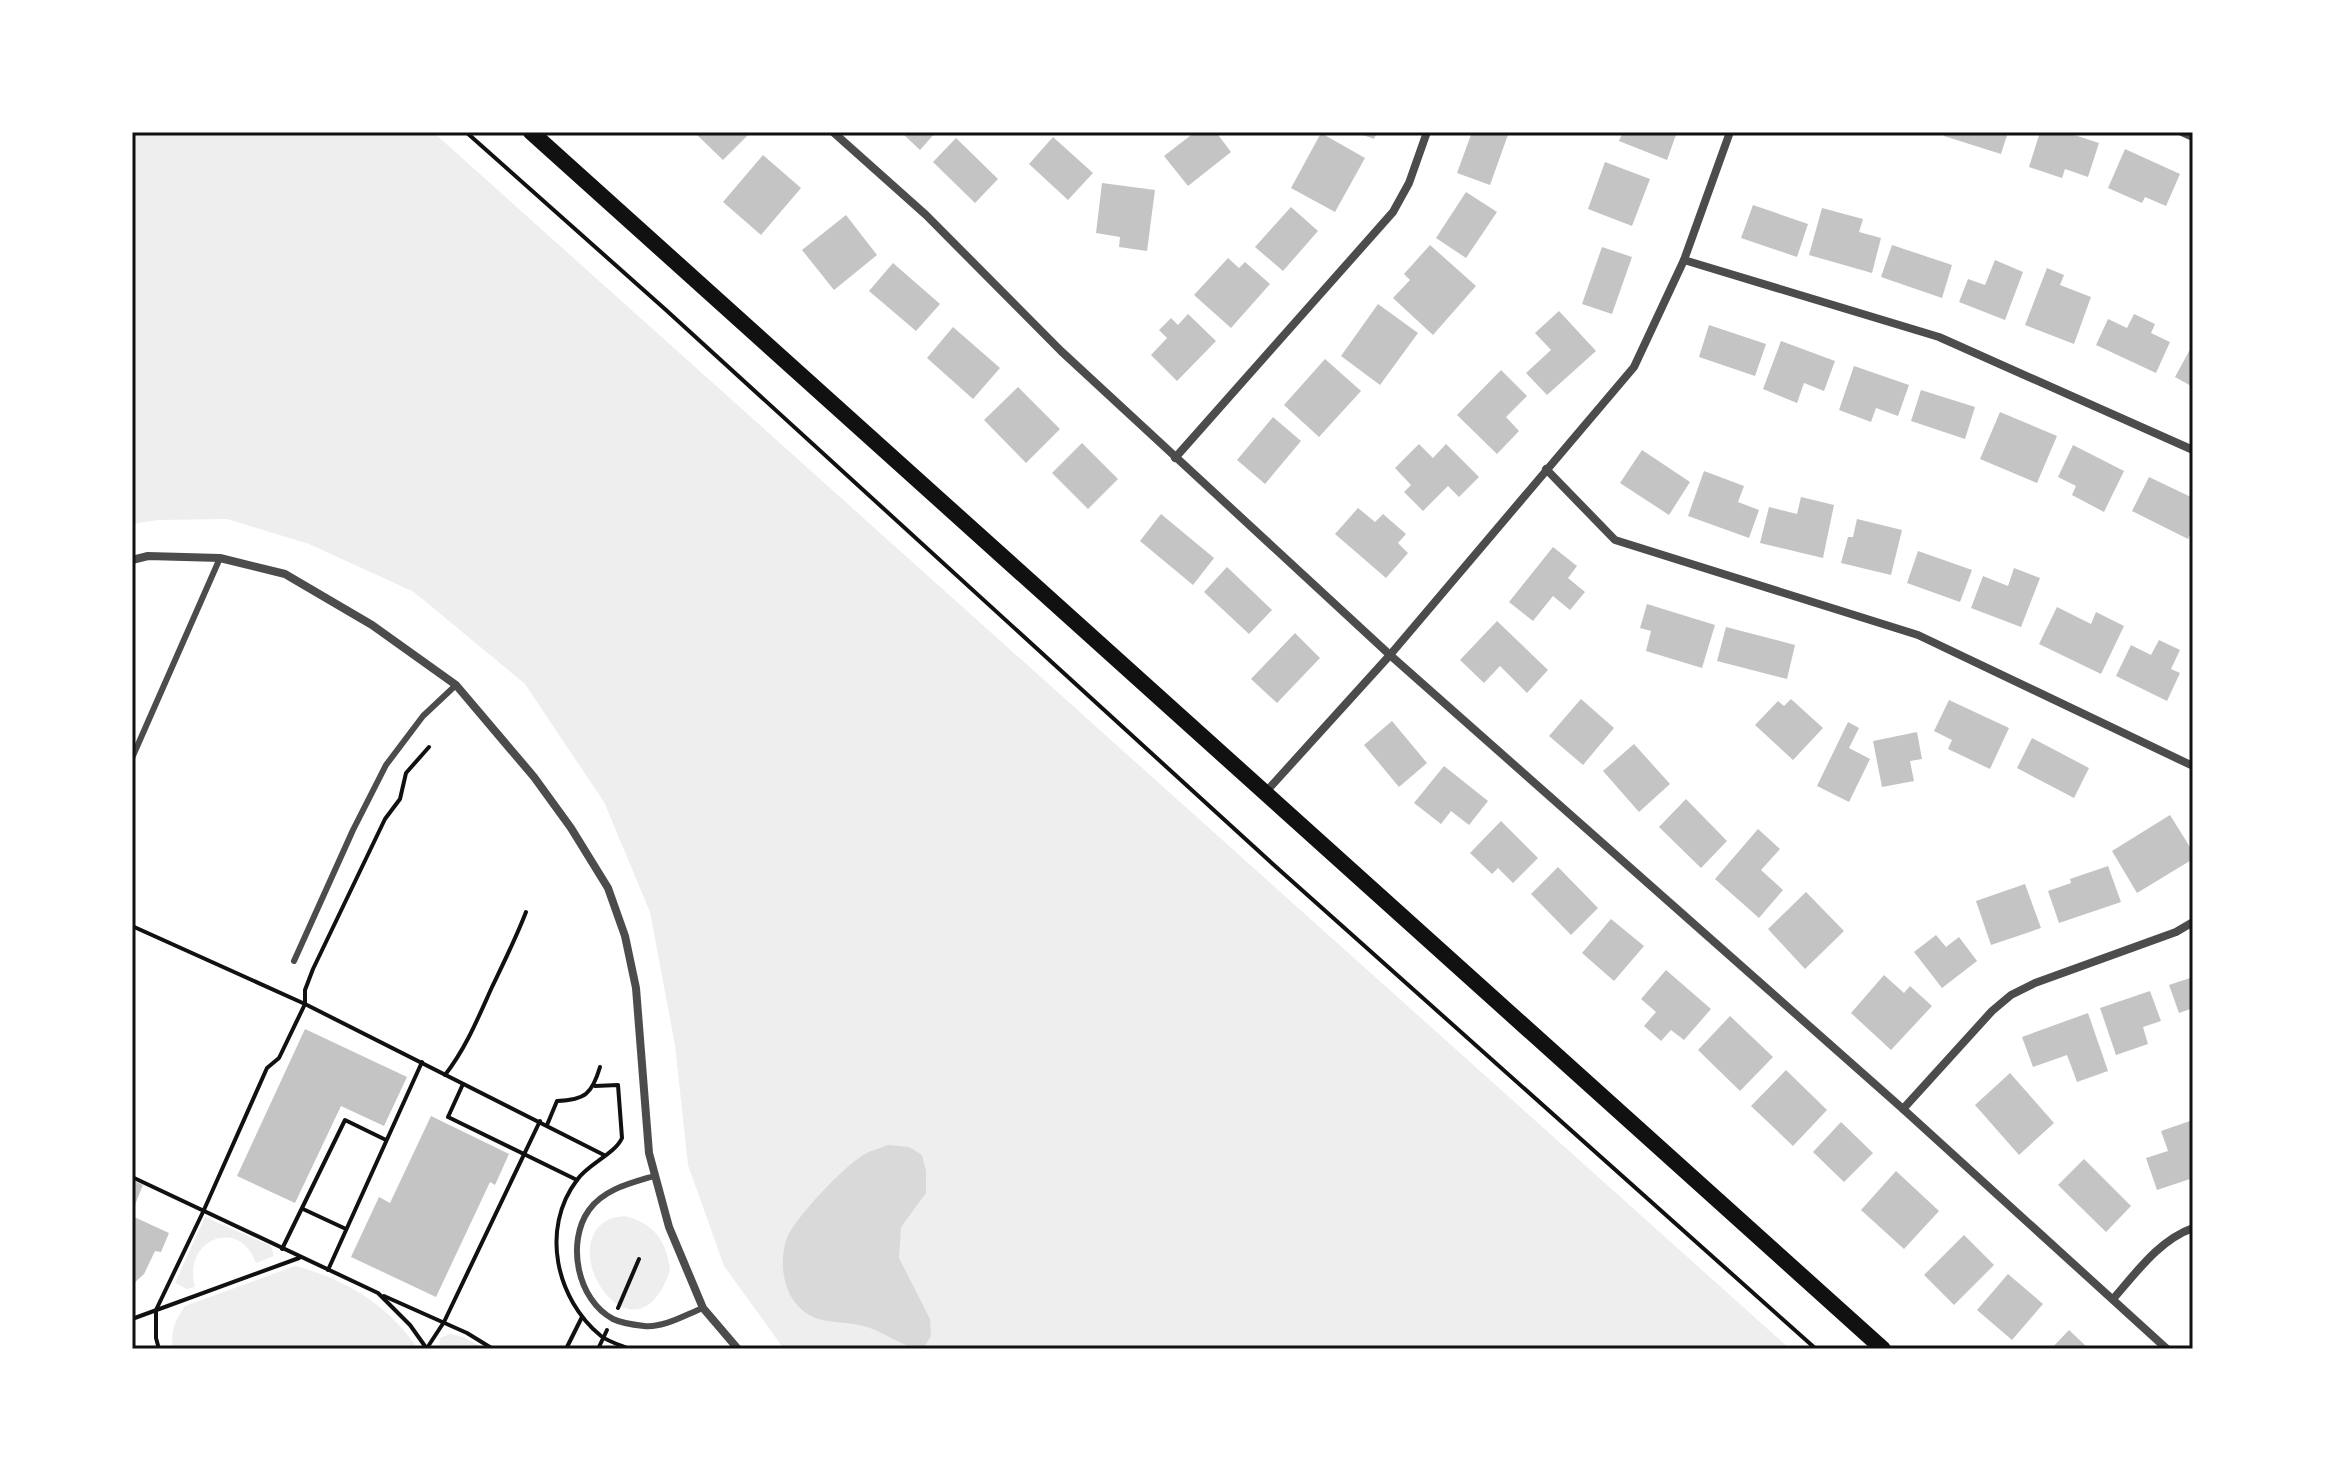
<svg xmlns="http://www.w3.org/2000/svg" width="2325" height="1481" viewBox="0 0 2325 1481" font-family="'Exo 2',sans-serif">
<style>
.green{fill:#eee}
.water{fill:#d9d9d9}
.building{fill:#c4c4c4}
.lines{fill:none;stroke-linecap:round;stroke-linejoin:round}
.path{stroke:#111;stroke-width:4}
.service{stroke:#4c4c4c;stroke-width:6}
.minor{stroke:#4c4c4c;stroke-width:8}
.secondary{stroke:#111;stroke-width:16}
.neatline{fill:none;stroke:#111;stroke-width:3}
</style>
<rect width="100%" height="100%" fill="#fff"/>
<g class="green">
<polygon points="132,132 433,132 1790,1349 784,1349 724,1266 688,1165 675,1045 650,912 604,802 525,684 414,592 309,544 227,519 158,520 132,524"/>
<path d="M624,1216c29,6 43,25 46,54 -33,100 -115,-18 -64,-49 4,-3 12,-4 18,-5z"/>
<path d="M205,1217l66,29 3,10 -18,7c-16,-46 -74,-25 -61,24l-8,2 -12,-6z"/>
<path d="M295,1266c51,13 93,39 123,83h-245c-3,-18 2,-28 12,-43z"/>
<polygon points="450,1334 463,1337 485,1349 439,1349 440,1338"/>
</g>
<path class="water" d="M888,1145l21,2 13,8 4,16v22l-25,34 -2,31 31,61 1,17 -8,13c-22,-2 -36,-16 -56,-22 -24,-8 -49,0 -68,-20 -17,-17 -20,-48 -12,-69 7,-19 60,-75 78,-84 7,-4 16,-6 23,-9z"/>
<g class="building">
<polygon points="694,132 745,132 748,135 723,160"/>
<polygon points="901,132 936,132 920,150"/>
<polygon points="1195,132 1216,132 1231,152 1188,186 1164,156"/>
<polygon points="1355,132 1377,132 1374,139"/>
<polygon points="1472,132 1509,132 1490,185 1457,173"/>
<polygon points="1623,132 1677,132 1667,160 1619,141"/>
<polygon points="1945,132 2008,132 2001,154 1944,136"/>
<polygon points="2040,132 2065,132 2099,143 2088,177 2065,169 2062,178 2029,167"/>
<polygon points="1321,133 1365,158 1335,212 1291,188"/>
<polygon points="1053,137 1093,173 1068,200 1029,164"/>
<polygon points="956,138 998,179 975,203 933,162"/>
<polygon points="2125,149 2180,174 2166,206 2145,197 2142,203 2108,188"/>
<polygon points="763,155 801,188 761,235 723,202"/>
<polygon points="1605,162 1650,179 1632,226 1588,209"/>
<polygon points="1102,183 1155,190 1147,251 1119,247 1120,237 1096,233"/>
<polygon points="1466,192 1497,212 1466,258 1436,238"/>
<polygon points="1753,205 1808,224 1797,257 1741,238"/>
<polygon points="1291,207 1318,231 1283,271 1255,247"/>
<polygon points="1822,208 1863,219 1859,232 1881,238 1872,273 1809,255"/>
<polygon points="846,215 877,255 834,290 802,250"/>
<polygon points="1430,245 1476,286 1433,335 1393,298 1410,280 1404,274"/>
<polygon points="1892,245 1952,265 1942,298 1881,277"/>
<polygon points="1602,247 1632,257 1612,314 1582,304"/>
<polygon points="1228,258 1239,268 1245,262 1270,284 1231,328 1194,295"/>
<polygon points="1995,260 2023,272 2005,320 1959,302 1968,279 1985,285"/>
<polygon points="893,263 940,304 916,331 869,291"/>
<polygon points="2047,268 2064,275 2060,285 2091,297 2074,344 2025,325"/>
<polygon points="1378,304 1418,333 1380,385 1341,356"/>
<polygon points="1559,311 1596,351 1547,395 1526,373 1551,350 1535,333"/>
<polygon points="1188,314 1216,341 1177,381 1151,355 1167,338 1159,330 1171,318 1178,325"/>
<polygon points="2134,314 2155,324 2151,333 2170,342 2156,373 2096,345 2108,319 2127,328"/>
<polygon points="1709,325 1766,344 1755,376 1699,357"/>
<polygon points="953,327 1000,368 973,399 927,358"/>
<polygon points="1781,341 1835,361 1824,391 1804,383 1797,403 1763,389"/>
<polygon points="2193,344 2193,387 2175,377"/>
<polygon points="1325,359 1361,391 1319,437 1284,405"/>
<polygon points="1854,366 1909,385 1898,416 1876,408 1871,422 1839,410"/>
<polygon points="1501,370 1527,396 1506,417 1519,431 1497,454 1457,415"/>
<polygon points="1018,387 1060,429 1026,463 984,420"/>
<polygon points="1921,390 1975,407 1965,439 1911,421"/>
<polygon points="2000,412 2057,436 2037,483 1980,459"/>
<polygon points="1273,417 1301,441 1265,484 1237,460"/>
<polygon points="1082,443 1118,479 1088,509 1052,473"/>
<polygon points="1419,444 1433,458 1446,444 1479,477 1459,497 1448,486 1423,511 1404,492 1411,485 1395,468"/>
<polygon points="2073,445 2124,471 2104,512 2072,495 2076,486 2058,477"/>
<polygon points="1642,450 1690,482 1669,515 1620,483"/>
<polygon points="1704,471 1744,486 1738,502 1759,510 1749,538 1688,516"/>
<polygon points="2149,477 2193,498 2193,528 2188,539 2132,511"/>
<polygon points="1801,497 1834,505 1823,558 1760,543 1769,507 1797,514"/>
<polygon points="1358,508 1375,522 1383,514 1406,534 1398,543 1408,553 1386,578 1335,534"/>
<polygon points="1161,514 1214,558 1193,585 1140,541"/>
<polygon points="1857,519 1902,530 1891,575 1841,563 1848,537 1853,537"/>
<polygon points="1553,547 1577,566 1568,578 1585,592 1570,610 1553,596 1533,621 1509,602"/>
<polygon points="1918,551 1972,570 1960,602 1907,583"/>
<polygon points="1227,567 1272,610 1249,634 1204,592"/>
<polygon points="2014,568 2040,578 2021,627 1971,608 1983,576 2008,586"/>
<polygon points="1647,604 1715,625 1702,668 1646,651 1651,631 1640,628"/>
<polygon points="2057,607 2091,624 2096,612 2124,626 2101,674 2039,644"/>
<polygon points="1497,621 1548,670 1527,693 1500,666 1484,683 1460,660"/>
<polygon points="1726,627 1795,645 1787,679 1717,661"/>
<polygon points="1295,633 1320,658 1277,703 1251,679"/>
<polygon points="2159,640 2180,650 2171,669 2180,673 2167,701 2116,676 2131,645 2151,655"/>
<polygon points="1581,699 1614,728 1583,765 1549,736"/>
<polygon points="1791,699 1823,728 1793,760 1755,725 1778,701 1784,706"/>
<polygon points="1949,700 2009,728 1990,769 1948,749 1952,740 1934,731"/>
<polygon points="1392,721 1427,763 1399,787 1364,745"/>
<polygon points="1848,722 1859,728 1849,748 1870,759 1849,802 1817,786"/>
<polygon points="1917,732 1922,759 1910,761 1914,781 1882,787 1873,741"/>
<polygon points="2032,738 2089,768 2074,798 2017,768"/>
<polygon points="1634,744 1670,784 1639,812 1603,771"/>
<polygon points="1444,766 1488,801 1469,825 1451,811 1441,824 1414,803"/>
<polygon points="1686,799 1727,841 1701,868 1659,827"/>
<polygon points="2170,815 2193,852 2193,859 2137,893 2112,851"/>
<polygon points="1501,821 1538,858 1513,883 1498,868 1492,874 1470,853"/>
<polygon points="1758,829 1780,849 1761,870 1783,890 1759,918 1715,879"/>
<polygon points="2108,866 2121,902 2059,923 2048,891 2071,883 2070,879"/>
<polygon points="1558,867 1598,908 1571,935 1531,894"/>
<polygon points="2025,884 2041,928 1991,945 1976,901"/>
<polygon points="1806,892 1844,931 1805,969 1768,929"/>
<polygon points="1611,919 1644,946 1614,981 1582,953"/>
<polygon points="1936,935 1946,947 1959,937 1977,961 1942,988 1914,952"/>
<polygon points="1666,970 1711,1009 1684,1040 1671,1030 1661,1041 1644,1026 1656,1012 1641,999"/>
<polygon points="1884,975 1904,993 1910,986 1932,1006 1891,1050 1851,1013"/>
<polygon points="2193,977 2193,1008 2179,1013 2169,985"/>
<polygon points="2150,991 2161,1021 2143,1027 2148,1044 2116,1055 2100,1008"/>
<polygon points="2088,1013 2108,1071 2077,1082 2067,1055 2033,1067 2022,1037"/>
<polygon points="1730,1016 1773,1057 1740,1091 1698,1050"/>
<polygon points="305,1029 407,1077 384,1126 341,1106 295,1203 237,1176"/>
<polygon points="1786,1070 1827,1110 1793,1146 1751,1106"/>
<polygon points="2010,1073 2054,1123 2019,1155 1975,1105"/>
<polygon points="431,1116 509,1154 495,1185 490,1182 436,1297 351,1257 379,1197 390,1203"/>
<polygon points="2190,1121 2193,1131 2193,1178 2157,1190 2146,1158 2168,1151 2161,1131"/>
<polygon points="1841,1122 1873,1153 1844,1182 1813,1152"/>
<polygon points="2084,1159 2131,1206 2106,1232 2058,1185"/>
<polygon points="1896,1171 1939,1211 1904,1249 1861,1210"/>
<polygon points="132,1180 143,1185 132,1212"/>
<polygon points="132,1216 169,1233 161,1252 155,1251 144,1274 132,1285"/>
<polygon points="1964,1235 1994,1265 1954,1305 1924,1275"/>
<polygon points="2008,1274 2043,1304 2012,1340 1977,1310"/>
<polygon points="2069,1330 2089,1349 2051,1349"/>
</g>
<g class="lines">
<g class="path">
<polyline points="466,132 666,310 1275,866 1816,1349"/>
<polyline points="132,926 305,1004 604,1155"/>
<path d="M445,1075c21,-27 33,-57 47,-88 12,-25 24,-49 34,-75"/>
<polyline points="463,1084 448,1117 577,1180"/>
<path d="M595,1086l23,-1 4,53c-7,16 -34,26 -45,42 -37,49 -21,119 24,156 8,6 19,9 29,13"/>
<path d="M547,1125l10,-24c28,-1 35,-7 43,-34"/>
<polyline points="132,1177 378,1293 410,1325 427,1349"/>
<polyline points="303,1209 346,1229"/>
<polyline points="282,1249 345,1120 386,1140"/>
<polyline points="328,1270 422,1062"/>
<polyline points="384,1296 467,1333 493,1349"/>
<polyline points="618,1308 639,1259"/>
<polyline points="132,1319 299,1258"/>
<polyline points="427,1348 444,1322 540,1121"/>
<polyline points="159,1349 156,1338 156,1310 203,1212 267,1068 279,1058 305,1004 305,990 313,969 385,819 400,799 406,773 429,747"/>
<polyline points="566,1349 582,1317"/>
<polyline points="598,1349 607,1330"/>
</g>
<g class="service">
<polyline points="132,758 220,558"/>
<polyline points="294,961 353,830 386,765 423,716 456,685"/>
<path d="M654,1176c-23,7 -50,13 -65,34 -23,32 -12,90 24,109 8,4 22,6 31,7 20,2 41,-11 59,-18"/>
</g>
<g class="minor">
<polyline points="833,132 926,215 1061,351 1390,655 1903,1109 2167,1349"/>
<polyline points="2182,132 2193,137"/>
<polyline points="1684,260 1939,337 2193,450"/>
<polyline points="1175,458 1393,212 1409,183 1427,132"/>
<polyline points="1546,469 1615,540 1918,635 2193,766"/>
<polyline points="132,560 148,556 220,558 285,574 372,625 456,685 534,777 571,828 608,888 625,936 636,988 649,1153 669,1227 703,1308 738,1349"/>
<polyline points="1264,794 1390,655 1634,367 1684,260 1730,132"/>
<polyline points="1903,1109 1992,1011 2011,995 2035,983 2176,932 2193,922"/>
<path d="M2113,1299c23,-26 46,-59 80,-71"/>
</g>
<polyline class="secondary" points="531,132 1883,1349"/>
</g>
<rect width="2325" height="1481" fill="none" stroke="#ffffff" stroke-width="268"/>
<rect x="134" y="134" width="2057" height="1213" class="neatline"/>
</svg>
